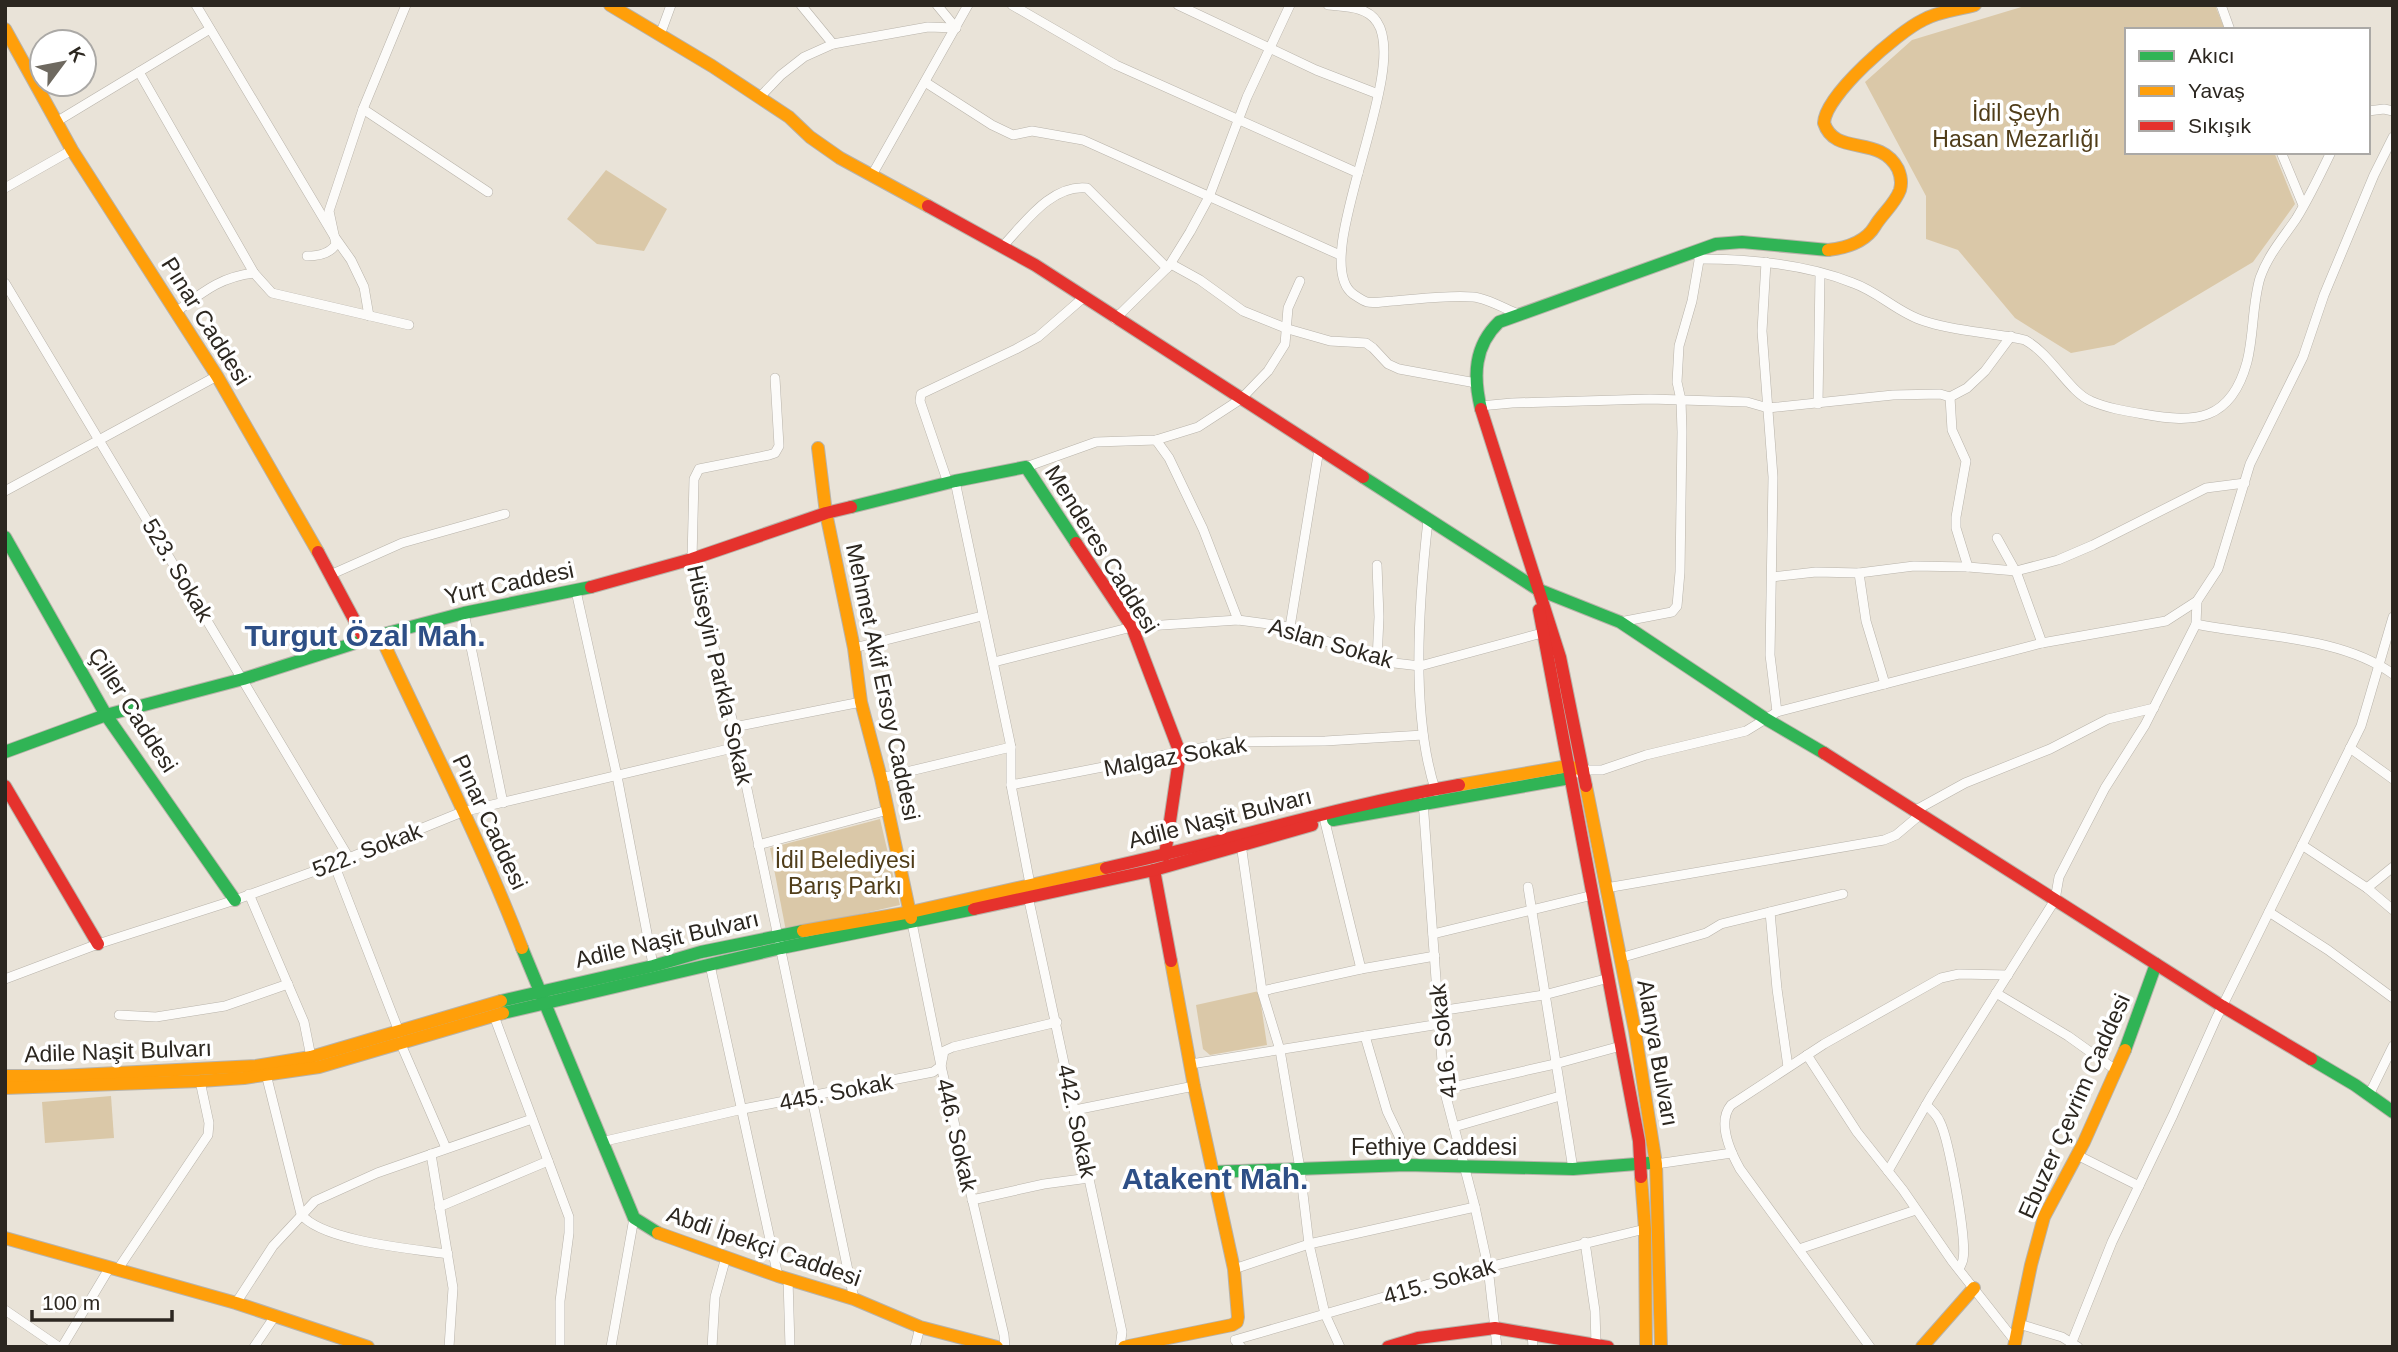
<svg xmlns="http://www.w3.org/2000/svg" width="2398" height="1352" viewBox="0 0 2398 1352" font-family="Helvetica,sans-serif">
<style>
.green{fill:#dac8a8}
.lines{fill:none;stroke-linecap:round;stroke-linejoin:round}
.street-casing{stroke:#b8b3aa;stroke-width:10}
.fast-casing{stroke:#b8b3aa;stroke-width:14}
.slow-casing{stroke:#b8b3aa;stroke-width:14}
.jam-casing{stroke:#b8b3aa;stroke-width:14}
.street{stroke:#fcfbf9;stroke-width:9}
.fast{stroke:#30b455;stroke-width:12}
.slow{stroke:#ff9f0a;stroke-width:12}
.jam{stroke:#e5322d;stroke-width:12}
.labels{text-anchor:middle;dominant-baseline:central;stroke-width:7;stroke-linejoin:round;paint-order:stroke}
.park-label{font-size:23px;fill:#503d19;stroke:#fff}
.street-label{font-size:23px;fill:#2c2720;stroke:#fff}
.district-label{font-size:30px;font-weight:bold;fill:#2e4f86;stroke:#fff}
</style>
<rect width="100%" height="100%" fill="#e9e3d8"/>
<g class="green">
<polygon points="2028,5 2215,5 2225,30 2127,30 2127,152 2274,152 2295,204 2253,262 2114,345 2071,353 2015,318 1958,250 1926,239 1926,196 1865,82 1912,40"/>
<polygon points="606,170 667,209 644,251 597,244 567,219"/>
<polygon points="880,819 900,905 786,931 770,848"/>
<polygon points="1259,991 1267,1045 1210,1055 1203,1049 1196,1005"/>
<polygon points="111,1096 114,1138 45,1143 42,1102"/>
</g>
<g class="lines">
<g class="street-casing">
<g id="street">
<polyline points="196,5 334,236 351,260 364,287 369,316"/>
<polyline points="801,5 833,44"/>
<polyline points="937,5 956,28"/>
<polyline points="1012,5 1116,65 1358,173"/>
<polyline points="1178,5 1316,70 1378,94"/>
<path d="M1328,5c17,2 39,1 49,17 34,50 -70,238 -24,272 3,2 10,7 14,8 7,2 19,-1 26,-1 27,-2 54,-6 80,-4 14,1 32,12 45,17"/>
<polyline points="2221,5 2230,30"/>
<polyline points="660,35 671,5"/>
<polyline points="139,72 254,273 272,293 409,325"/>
<polyline points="925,82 992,125 1013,135 1032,131 1083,140 1340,255"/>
<polyline points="759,98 781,75 804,57 833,44 928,27 956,28"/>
<polyline points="363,109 488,192"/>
<polyline points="2368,111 2384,109 2393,111"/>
<polyline points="56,122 210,29"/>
<polyline points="2281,152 2303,205"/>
<polyline points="872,175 968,5"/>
<polyline points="5,188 72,150"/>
<path d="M1002,247c22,-23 49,-63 85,-59l80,80"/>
<path d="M307,256c10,0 23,-2 29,-12l-7,-33 34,-102 43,-104"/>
<path d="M1699,259c51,0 107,5 154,24 26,9 45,30 71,38 32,11 68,11 101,19 26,14 45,53 66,61 16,7 34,10 52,13 52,10 88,7 104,-52 7,-27 5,-57 13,-84 8,-23 23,-40 36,-59 13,-21 24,-44 35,-67"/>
<polyline points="1766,262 1762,331 1773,477 1770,655 1777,712"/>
<polyline points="1171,264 1200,280 1243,311 1288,329 1330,341 1366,343 1373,348 1388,364 1399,369 1476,383"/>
<polyline points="5,283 349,858"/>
<path d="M176,312c27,-20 44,-35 78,-39"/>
<polyline points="1115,319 1169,266 1190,232 1209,197 1247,97 1290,5"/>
<polyline points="775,378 779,446 775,453 769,455 699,469 694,479 692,559 734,727 854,1299"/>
<polyline points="1950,397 1952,430 1966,461 1956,517 1956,528 1968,567"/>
<polyline points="1818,404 1820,274"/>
<polyline points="1480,406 1512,403 1650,399 1747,402 1768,408 1893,395 1940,394 1950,397 1967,388 1985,371 2011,336"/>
<polyline points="1156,440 1169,458 1203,529 1238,620"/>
<polyline points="1026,467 1096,442 1156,440 1198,427 1241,399 1268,371 1285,344 1288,308 1300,281"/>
<polyline points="955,481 1011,747 1011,785 1030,884"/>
<polyline points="948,483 920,401 921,394 1016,349 1038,337 1083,298"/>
<polyline points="5,491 217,376"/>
<path d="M1428,520c-9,81 -18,195 8,272"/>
<polyline points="1997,538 2017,574 2042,643"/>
<polyline points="1859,573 1866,621 1885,684"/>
<polyline points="330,575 402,543 505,514"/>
<polyline points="1772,577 1816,572 1859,573 1914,566 1968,567 2016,571 2058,560 2093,545 2206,488 2245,483"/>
<polyline points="576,591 617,776 654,970"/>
<polyline points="464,613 503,803"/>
<polyline points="1620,622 1672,612 1677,606 1680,572 1682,432 1681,400 1677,382 1679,346 1692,301 1700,255"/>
<path d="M2196,624c63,13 144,12 197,50"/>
<polyline points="1290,627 1319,449"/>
<polyline points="854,648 982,616"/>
<polyline points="1377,661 1379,617 1377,565"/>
<polyline points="994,662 1132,627 1238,620 1290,627 1377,661 1420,666 1542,633"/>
<polyline points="734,727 861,702"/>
<polyline points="2350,748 2393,779"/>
<polyline points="1578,773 1583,770 1602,770 1646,755 1746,731 1777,712 1885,684 2042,643 2166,621 2197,601 2218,569 2250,464 2303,357 2324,295 2374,175 2393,137"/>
<polyline points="881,778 1011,747"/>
<polyline points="1011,785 1231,742 1325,741 1423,735"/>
<polyline points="1423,801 1444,1089 1475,1207 1488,1267 1497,1347"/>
<polyline points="1916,810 1965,783 2050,749 2108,719 2154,708"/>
<polyline points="1325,822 1361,969"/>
<polyline points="1241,844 1262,991 1280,1050 1300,1169 1309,1244 1325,1314 1340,1347"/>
<polyline points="758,845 888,810"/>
<polyline points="2302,845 2367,888 2393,910"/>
<polyline points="334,864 398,1029"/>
<polyline points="1528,887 1573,1169"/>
<polyline points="1606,888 1884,840 1896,835 1921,814"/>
<polyline points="2367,888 2393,867"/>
<polyline points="249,894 304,1022 311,1057"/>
<polyline points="1028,896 1122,1332 1120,1347"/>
<polyline points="1770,912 1777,989 1788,1067"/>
<polyline points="2269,912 2328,950 2393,998"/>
<polyline points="912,923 941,1066 1004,1335 1005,1347"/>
<polyline points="1433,934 1593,895"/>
<polyline points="1620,958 1706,933 1721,924 1843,894"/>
<polyline points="710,965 778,1276"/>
<polyline points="5,979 98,944 235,900 334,864 462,812 737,747"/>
<polyline points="1262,991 1361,969 1435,956"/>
<polyline points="1996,993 2068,1036 2117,1071"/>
<polyline points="1439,1011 1544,995 1609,978"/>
<polyline points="119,1015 156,1017 225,1006 288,984"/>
<polyline points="494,1016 569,1217 569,1233 560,1301 560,1347"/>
<polyline points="1365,1036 1387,1111 1399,1136 1406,1165"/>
<polyline points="400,1042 446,1148"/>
<polyline points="1807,1055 1857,1132 1903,1190 1952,1261 2015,1341"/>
<polyline points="1191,1064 1440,1024"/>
<path d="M266,1074l35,140c20,27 112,35 147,40"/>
<polyline points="1444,1089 1555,1064 1621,1046"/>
<polyline points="2369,1095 2393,1046"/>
<path d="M1926,1105c6,5 11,10 14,17 9,18 27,118 23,137 0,2 -3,8 -4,10"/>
<polyline points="1075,1110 1194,1086"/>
<polyline points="1454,1127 1560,1096"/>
<polyline points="601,1142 743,1109 933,1072 941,1066 944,1051 953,1047 1057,1022"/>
<polyline points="431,1154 453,1288 449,1347"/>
<polyline points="2077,1155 2139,1186"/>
<polyline points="1656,1164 1732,1153"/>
<polyline points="1888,1171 1930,1098 2055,900 2059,877 2077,842 2105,788 2145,725 2196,624 2197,601"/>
<polyline points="972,1200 1044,1184 1089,1178"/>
<polyline points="439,1207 548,1161"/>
<polyline points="1585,1242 1595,1311 1596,1344"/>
<polyline points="1799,1249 1916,1210"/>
<polyline points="118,1269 208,1135 209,1123 200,1081"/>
<polyline points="1234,1269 1309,1244 1475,1207"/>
<polyline points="788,1279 790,1347"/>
<polyline points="236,1303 273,1246 315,1201 377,1173 532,1119"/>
<polyline points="5,1310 59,1347"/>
<polyline points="2019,1324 2062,1337 2078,1347"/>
<polyline points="1532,1334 1533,1347"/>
<polyline points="62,1347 110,1267"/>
<polyline points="254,1347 275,1316"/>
<polyline points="611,1347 634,1218"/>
<polyline points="712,1347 715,1297 726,1257"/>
<polyline points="915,1347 920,1327"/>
<polyline points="1241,1347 1235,1340 1488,1267 1645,1229"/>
<path d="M1870,1347l-130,-178c-10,-18 -23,-47 -9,-64l93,-61 117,-66 18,-4 49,1"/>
<polyline points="2070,1347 2112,1242 2173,1115 2216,1019 2361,726 2393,617"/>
</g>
</g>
<g class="fast-casing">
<g id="fast">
<path d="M1481,409c-8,-33 -7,-63 18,-87l217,-78 26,-2 86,8"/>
<polyline points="1363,477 1537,589 1620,622 1766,719 1824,753"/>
<polyline points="851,507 955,481 1026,467 1076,543"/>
<polyline points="5,537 106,715 235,900"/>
<polyline points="5,752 106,715 243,679 380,635 464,613 591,587"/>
<polyline points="1333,820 1570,778"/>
<polyline points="522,948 634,1218 658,1233"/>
<polyline points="501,1001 653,966 701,952 803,931"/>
<polyline points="503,1013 781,948 974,909"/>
<polyline points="2125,1050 2156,964"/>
<polyline points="2311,1059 2355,1085 2393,1112"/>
<polyline points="1212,1172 1406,1165 1573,1169 1649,1163"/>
</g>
</g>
<g class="slow-casing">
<g id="slow">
<polyline points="610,5 712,66 789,117 810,137 840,158 928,206"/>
<polyline points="5,29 72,150 217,376 318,552"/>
<path d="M1828,250c18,-2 37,-7 47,-24 7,-12 20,-22 25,-36 2,-7 1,-14 -2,-21 -18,-35 -63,-12 -74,-46 1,-28 74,-91 99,-103 16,-9 35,-10 52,-15"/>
<polyline points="818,448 826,513 854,648 861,702 881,778 911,918"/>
<path d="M380,635c48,104 101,206 142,313"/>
<polyline points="1459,785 1568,766 1583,770"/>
<polyline points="1586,786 1635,1031 1656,1164 1661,1347"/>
<polyline points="803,931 911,912 1106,868"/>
<polyline points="5,1076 58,1076 256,1066 311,1057 501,1001"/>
<polyline points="5,1088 200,1081 244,1078 319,1067 503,1013"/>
<polyline points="1641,1177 1645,1229 1646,1347"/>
<polyline points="658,1233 778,1276 854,1299 920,1327 997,1347"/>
<polyline points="5,1238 236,1303 368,1347"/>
<polyline points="1124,1347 1232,1325 1237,1322 1238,1317 1234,1269 1194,1086 1171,961"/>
<polyline points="1922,1347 1974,1288"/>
<polyline points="2014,1347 2031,1265 2044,1217 2084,1142 2125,1050"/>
</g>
</g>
<g class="jam-casing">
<g id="jam">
<polyline points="928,206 1035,265 1363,477"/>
<polyline points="1481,409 1560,657 1586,786"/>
<polyline points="1076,543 1132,627 1180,753 1165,855"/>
<polyline points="318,552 365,640"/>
<polyline points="591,587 692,559 826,513 851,507"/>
<polyline points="1539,610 1639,1141 1641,1177"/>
<polyline points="1824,753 2222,1006 2311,1059"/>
<polyline points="5,786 98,944"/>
<path d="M1106,868c118,-26 233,-62 353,-83"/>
<polyline points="1154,870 1171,961"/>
<polyline points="974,909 1154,870 1312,825"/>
<polyline points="1388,1347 1418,1338 1495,1328 1608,1347"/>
</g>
</g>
<use href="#street" class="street"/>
<use href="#fast" class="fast"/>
<use href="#slow" class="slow"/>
<use href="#jam" class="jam"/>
</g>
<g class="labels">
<g class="park-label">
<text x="2016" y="113">İdil Şeyh<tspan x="2016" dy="26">Hasan Mezarlığı</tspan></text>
<text x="845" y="860">İdil Belediyesi<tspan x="845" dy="26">Barış Parkı</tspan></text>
</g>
<g class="street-label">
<text transform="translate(206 321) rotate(58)">Pınar Caddesi</text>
<text transform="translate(1102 549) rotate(58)">Menderes Caddesi</text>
<text transform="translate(178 570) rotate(59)">523. Sokak</text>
<text transform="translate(509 583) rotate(-12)">Yurt Caddesi</text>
<text transform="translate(1331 643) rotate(16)">Aslan Sokak</text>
<text transform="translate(720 675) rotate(77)">Hüseyin Parkla Sokak</text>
<text transform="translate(883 682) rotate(78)">Mehmet Akif Ersoy Caddesi</text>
<text transform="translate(133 710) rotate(57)">Çiller Caddesi</text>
<text transform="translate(1175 756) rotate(-10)">Malgaz Sokak</text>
<text transform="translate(1220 818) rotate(-14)">Adile Naşit Bulvarı</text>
<text transform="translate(490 822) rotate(65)">Pınar Caddesi</text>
<text transform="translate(367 850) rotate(-21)">522. Sokak</text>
<text transform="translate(667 939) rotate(-13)">Adile Naşit Bulvarı</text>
<text transform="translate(1443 1041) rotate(-96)">416. Sokak</text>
<text transform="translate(118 1051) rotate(-2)">Adile Naşit Bulvarı</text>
<text transform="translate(1658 1053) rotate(80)">Alanya Bulvarı</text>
<text transform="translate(836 1092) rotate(-11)">445. Sokak</text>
<text transform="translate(2074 1106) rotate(-66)">Ebuzer Çevrim Caddesi</text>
<text transform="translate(1077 1121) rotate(78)">442. Sokak</text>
<text transform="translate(957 1135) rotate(77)">446. Sokak</text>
<text x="1434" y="1147">Fethiye Caddesi</text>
<text transform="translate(764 1246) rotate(19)">Abdi İpekçi Caddesi</text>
<text transform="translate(1439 1281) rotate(-16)">415. Sokak</text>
</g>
<g class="district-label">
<text x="365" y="635">Turgut Özal Mah.</text>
<text x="1215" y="1178">Atakent Mah.</text>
</g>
</g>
<rect width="2398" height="1352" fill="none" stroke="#2c2720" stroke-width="14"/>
<rect x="2125" y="28" width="245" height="126" fill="#ffffff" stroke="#aba9a6" stroke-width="2"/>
<rect x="2139" y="51" width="35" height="10" fill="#30b455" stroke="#aba9a6" stroke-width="2"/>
<text x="2188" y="63" font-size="21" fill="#2c2720">Akıcı</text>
<rect x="2139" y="86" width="35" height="10" fill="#ff9f0a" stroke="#aba9a6" stroke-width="2"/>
<text x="2188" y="98" font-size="21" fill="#2c2720">Yavaş</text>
<rect x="2139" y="121" width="35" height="10" fill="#e5322d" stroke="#aba9a6" stroke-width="2"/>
<text x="2188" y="133" font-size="21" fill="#2c2720">Sıkışık</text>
<g transform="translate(63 63) rotate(58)"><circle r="33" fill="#ffffff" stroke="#aba9a6" stroke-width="2"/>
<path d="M0-5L12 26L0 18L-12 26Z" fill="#6e6960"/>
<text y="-10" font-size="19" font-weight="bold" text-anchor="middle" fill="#2c2720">K</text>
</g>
<path d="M32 1310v10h140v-10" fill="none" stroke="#2c2720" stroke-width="3.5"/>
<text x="42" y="1310" font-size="21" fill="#2c2720" stroke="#ffffff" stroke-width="5" paint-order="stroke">100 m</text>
</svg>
